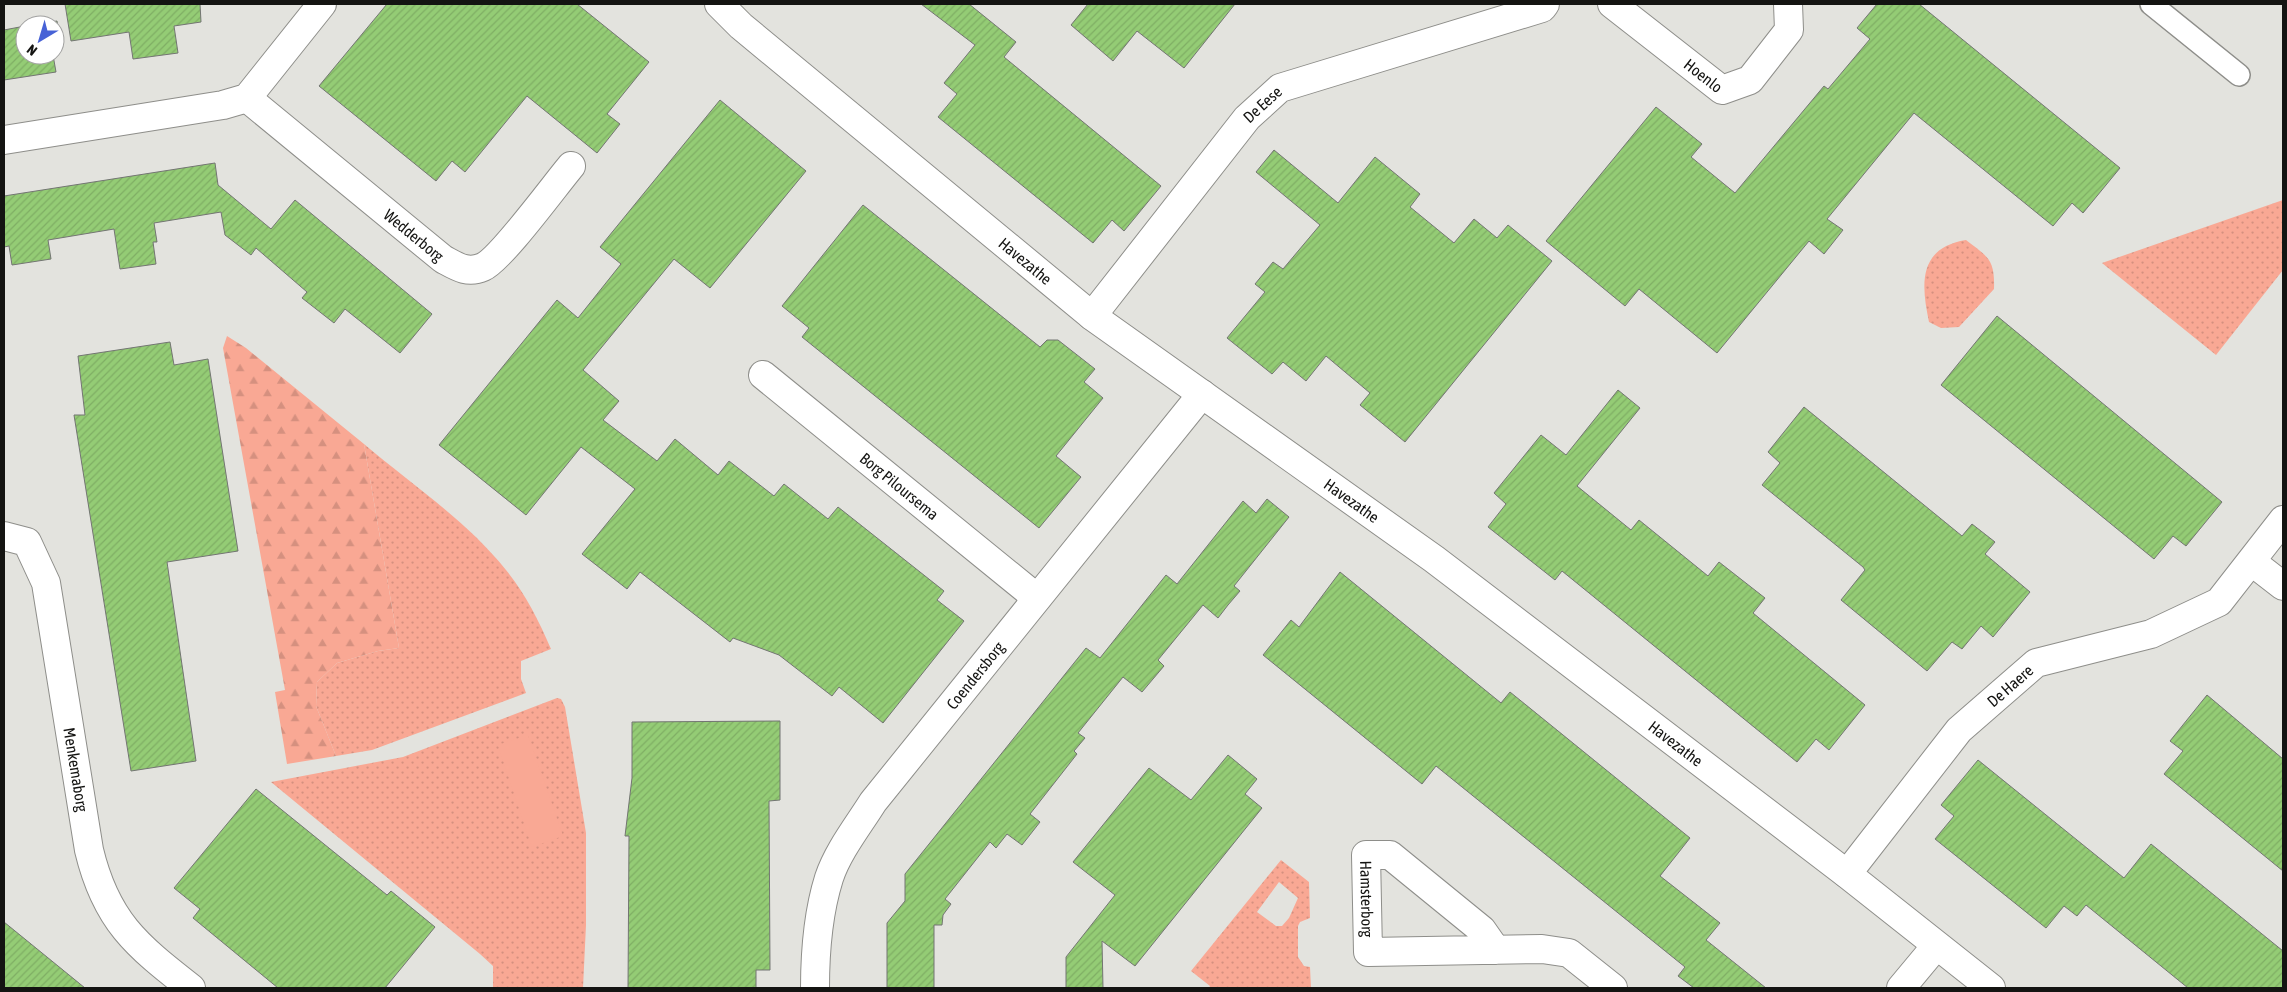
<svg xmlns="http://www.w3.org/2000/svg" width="2287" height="992" viewBox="0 0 2287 992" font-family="'Asap Condensed',sans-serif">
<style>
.grass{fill:url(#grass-dots);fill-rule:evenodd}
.forest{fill:url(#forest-firs)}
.garden{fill:#f9a894}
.building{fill:url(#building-hatch);stroke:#737572}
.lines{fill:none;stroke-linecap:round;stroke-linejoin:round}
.service-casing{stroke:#8e8e8a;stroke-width:24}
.pedestrian-casing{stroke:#8e8e8a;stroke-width:30}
.minor-casing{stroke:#8e8e8a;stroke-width:30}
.tertiary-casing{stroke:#8e8e8a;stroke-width:30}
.service{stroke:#fff;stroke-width:21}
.pedestrian{stroke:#fff;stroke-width:28}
.minor{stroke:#fff;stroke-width:28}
.tertiary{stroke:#fff;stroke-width:28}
.labels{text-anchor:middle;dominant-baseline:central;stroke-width:5;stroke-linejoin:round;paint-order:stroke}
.street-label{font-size:16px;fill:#141412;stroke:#fff}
</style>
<defs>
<pattern id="grass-dots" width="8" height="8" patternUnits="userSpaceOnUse" patternTransform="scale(1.25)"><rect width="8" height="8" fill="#f9a894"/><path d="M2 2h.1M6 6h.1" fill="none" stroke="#d5907f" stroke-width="1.8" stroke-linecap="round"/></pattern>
<pattern id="forest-firs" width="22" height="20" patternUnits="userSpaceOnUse" patternTransform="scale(1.25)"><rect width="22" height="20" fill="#f9a894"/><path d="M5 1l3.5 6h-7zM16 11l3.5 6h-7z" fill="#d5907f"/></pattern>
<pattern id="building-hatch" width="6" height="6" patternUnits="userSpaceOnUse" patternTransform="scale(1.25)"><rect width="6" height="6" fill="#94cc75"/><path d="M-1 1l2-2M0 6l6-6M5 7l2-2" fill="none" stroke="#7fae64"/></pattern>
</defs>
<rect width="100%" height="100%" fill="#e3e3de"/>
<g class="grass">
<polygon points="2283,200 2283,270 2216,355 2102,263"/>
<path d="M1966,240c22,17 29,19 28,49l-35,38 -18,1 -12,-6c-8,-38 -11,-74 37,-82z"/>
<path d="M364,444c47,40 103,77 142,126 19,23 33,51 45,79l-30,12v18l5,14 -154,57 -36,6 -20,-50 1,-24 20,-19 41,-12 21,-3z"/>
<polygon points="557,698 561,699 565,707 586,833 586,925 583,988 493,988 493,966 480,954 271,782 403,757"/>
<path d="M1281,860l28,22 1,36 -10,4 -2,4v31l6,9 6,1 1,21h-102l1,-2 -19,-15zM1279,882l19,16 -9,20 -7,8h-6l-19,-14z"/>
</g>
<polygon class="forest" points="227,336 246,348 364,444 399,648 378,651 337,663 317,682 316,706 336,756 287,764 275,692 285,690 223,348"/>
<polygon class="garden" points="528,735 563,836 532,847 498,745"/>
<g class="building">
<polygon points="65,4 200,4 201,22 174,26 178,53 133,59 129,32 71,41"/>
<polygon points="387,4 577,4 649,62 607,114 620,124 597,153 527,96 465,172 452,161 436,181 319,86"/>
<polygon points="921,4 969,4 1016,42 1004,57 1161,186 1124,231 1112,220 1093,243 938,117 957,94 944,83 975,45"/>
<polygon points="1088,4 1235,4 1184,68 1137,31 1113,61 1071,25"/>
<polygon points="1877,4 1919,4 2120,168 2083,213 2072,203 2053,226 1914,113 1827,219 1843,230 1824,254 1809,241 1717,353 1639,289 1625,306 1546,241 1656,107 1702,144 1691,157 1735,193 1824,86 1828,89 1870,39 1857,28"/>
<polygon points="57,21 61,49 55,50 55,25 32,25"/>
<polygon points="25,26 25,55 53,55 56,72 4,80 4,30"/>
<polygon points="720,100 806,171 710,288 674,259 583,370 619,401 603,420 657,461 675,439 718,475 729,461 774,496 784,484 828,519 838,507 944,591 937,600 964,621 883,723 839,687 832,696 779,655 733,638 730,642 640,572 627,589 582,554 635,489 581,447 526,515 439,445 557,300 578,318 621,264 600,247"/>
<polygon points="1274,150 1338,203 1375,157 1420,194 1410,207 1454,243 1474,219 1497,238 1508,225 1552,261 1405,442 1360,405 1370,393 1326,356 1306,381 1283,362 1272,374 1227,338 1265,292 1255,284 1273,262 1283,269 1320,225 1256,172"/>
<polygon points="215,163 218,185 271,229 295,200 432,314 400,353 345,309 334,323 302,298 307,292 256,248 251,255 225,235 221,212 154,223 157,242 153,242 156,264 120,269 114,229 48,240 51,259 12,265 9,246 4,247 4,196"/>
<polygon points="863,205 1040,347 1047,340 1058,340 1095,369 1084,382 1103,398 1056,456 1081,477 1039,528 802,337 809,328 782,306"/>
<polygon points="1997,316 2222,502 2186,546 2173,536 2154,559 1941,385"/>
<polygon points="170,342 174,365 208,359 238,551 167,562 196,761 131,771 74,415 85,415 78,356"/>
<polygon points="1618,390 1640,408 1577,486 1631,530 1639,520 1708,576 1719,562 1765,598 1753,613 1865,705 1829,750 1816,739 1797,762 1562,571 1555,580 1488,527 1506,504 1494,493 1541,435 1566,455"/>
<polygon points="1804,407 1962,536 1972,524 1995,542 1985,554 2030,592 1993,637 1981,626 1962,649 1952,642 1927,671 1841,600 1865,570 1863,567 1762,485 1780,463 1768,452"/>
<polygon points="1267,499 1289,517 1234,586 1240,591 1228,605 1218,618 1203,605 1158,660 1164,666 1142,692 1123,677 1078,733 1085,738 1074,751 1077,754 1030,814 1040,822 1022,845 1007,834 996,848 990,842 945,899 951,904 943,915 942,925 934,925 934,988 887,988 887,923 905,901 905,874 1086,648 1100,658 1166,575 1177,584 1243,501 1256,513"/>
<polygon points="1340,572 1501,703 1510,692 1690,838 1660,876 1720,923 1706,940 1766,988 1694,988 1678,976 1685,967 1436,766 1422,784 1263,655 1291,620 1299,627"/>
<polygon points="2207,695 2283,759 2283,871 2164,774 2183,751 2170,741"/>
<polygon points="780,721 780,800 769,801 770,970 756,970 756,988 628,988 629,836 625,836 632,778 632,722"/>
<polygon points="1228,755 1257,779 1245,794 1262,808 1135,966 1102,941 1103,988 1066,988 1066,957 1115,895 1073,862 1149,768 1191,800"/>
<polygon points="1978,760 2124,878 2151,844 2283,951 2283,988 2188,988 2086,905 2077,916 2064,906 2046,928 1935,839 1954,816 1941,805"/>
<polygon points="256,789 387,895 391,891 435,927 385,988 278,988 193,918 200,909 174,888"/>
<polygon points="4,922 85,988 4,988"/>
</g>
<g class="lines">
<g class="service-casing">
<polyline id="service" points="2151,4 2239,75"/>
</g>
<g class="pedestrian-casing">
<g id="pedestrian">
<path id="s1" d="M763,375l274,223"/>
</g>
</g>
<g class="minor-casing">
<g id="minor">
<path id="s2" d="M1612,4l110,86 28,-10 39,-50 -1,-26"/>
<path id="s3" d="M247,98l196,161c13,7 24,15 40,8 18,-8 72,-82 88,-101"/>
<polyline points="4,140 223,105 247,98 322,4"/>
<path id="s4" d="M1092,316l155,-198 33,-30 262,-80 3,-4"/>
<path id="s5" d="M4,536l23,6 19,41 43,267c17,71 47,95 102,138"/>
<polyline points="2252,562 2283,586"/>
<path id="s6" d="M1847,874l112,-144 77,-67 115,-29 68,-32 64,-82"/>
<path id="s7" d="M1496,950l-14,-20 -92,-75h-24l2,97 174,-3 27,4 44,35"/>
<path id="s8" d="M815,988c0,-36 3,-75 14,-110 9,-27 29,-52 44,-76l329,-408"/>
<polyline points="1901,988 1936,946"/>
</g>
</g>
<g class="tertiary-casing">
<g id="tertiary">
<path id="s9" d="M719,4l22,22 351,290 342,243 413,315 144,114"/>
</g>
</g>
<use href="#service" class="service"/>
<use href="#pedestrian" class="pedestrian"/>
<use href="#minor" class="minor"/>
<use href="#tertiary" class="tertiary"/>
</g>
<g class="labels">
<g class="street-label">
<text stroke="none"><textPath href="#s2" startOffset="116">Hoenlo</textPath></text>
<text stroke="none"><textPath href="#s4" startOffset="272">De Eese</textPath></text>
<text stroke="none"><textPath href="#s3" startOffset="216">Wedderborg</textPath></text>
<text stroke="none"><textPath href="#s9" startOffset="400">Havezathe</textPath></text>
<text stroke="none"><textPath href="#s1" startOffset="176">Borg Piloursema</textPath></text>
<text stroke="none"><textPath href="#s9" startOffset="805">Havezathe</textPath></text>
<text stroke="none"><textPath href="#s8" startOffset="362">Coendersborg</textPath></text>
<text stroke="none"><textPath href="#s6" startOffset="250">De Haere</textPath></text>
<text stroke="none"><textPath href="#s9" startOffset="1210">Havezathe</textPath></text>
<text stroke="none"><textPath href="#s5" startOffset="258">Menkemaborg</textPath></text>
<text stroke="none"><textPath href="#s7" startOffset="211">Hamsterborg</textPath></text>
</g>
</g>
<rect width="2287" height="992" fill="none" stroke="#141412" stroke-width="10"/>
<g transform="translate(40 40) rotate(218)"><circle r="24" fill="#ffffff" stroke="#a1a1a0"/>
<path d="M0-4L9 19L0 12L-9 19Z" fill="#4762d6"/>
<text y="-8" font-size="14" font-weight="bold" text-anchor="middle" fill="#141412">N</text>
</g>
</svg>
